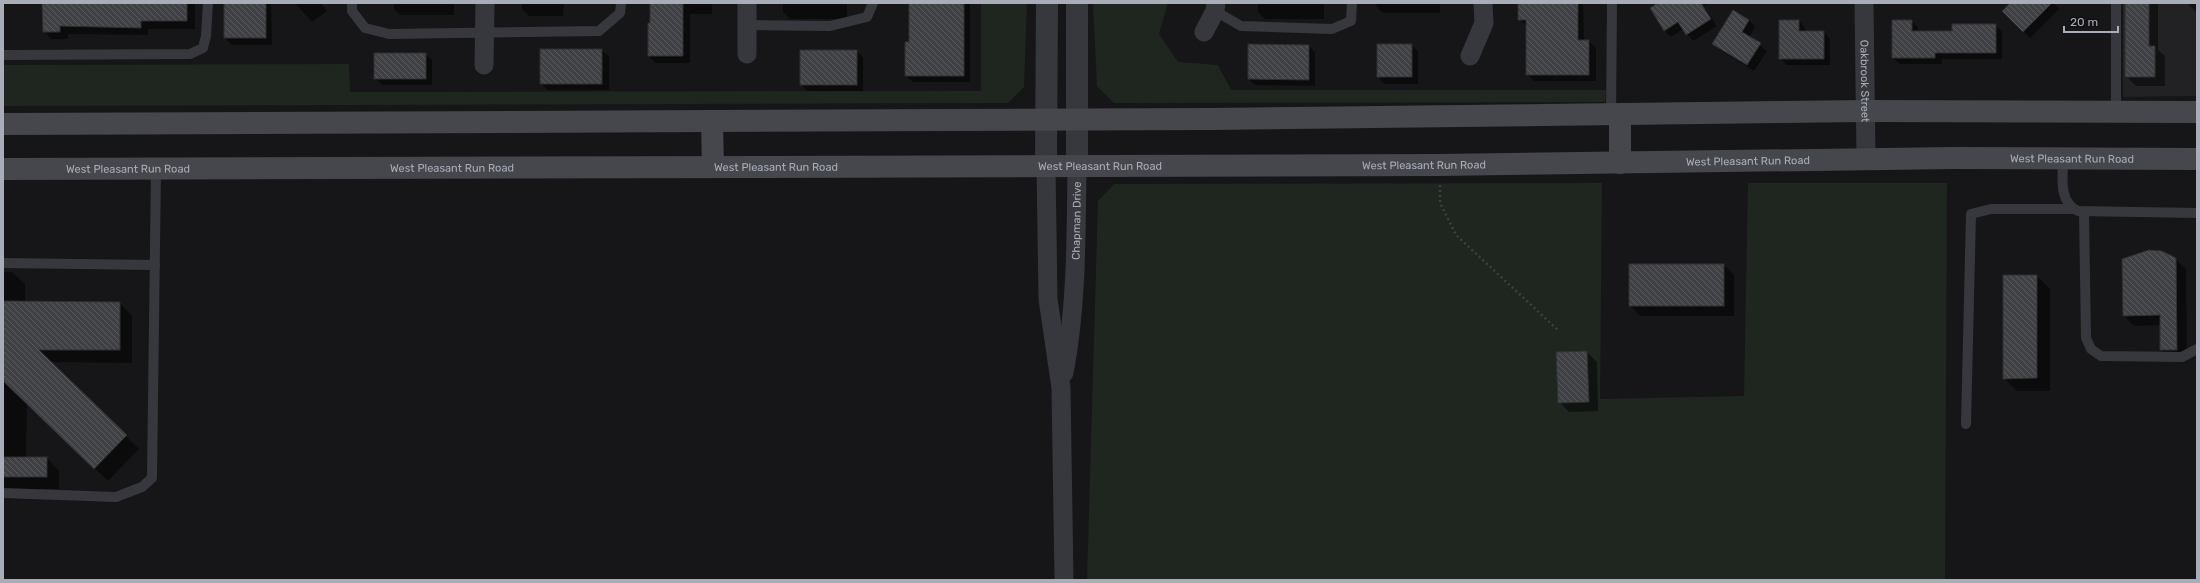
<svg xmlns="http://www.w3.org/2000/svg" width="2200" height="583" viewBox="0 0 2200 583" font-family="Rubik,sans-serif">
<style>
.built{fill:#222225}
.green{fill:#1e261f}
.shadow{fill:#0007}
.building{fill:url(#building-back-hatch);stroke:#303034}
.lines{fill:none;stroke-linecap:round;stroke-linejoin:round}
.path{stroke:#3d3f44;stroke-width:2.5;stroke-dasharray:2 3;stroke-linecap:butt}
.service{stroke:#37383d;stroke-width:10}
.minor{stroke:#37383d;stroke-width:19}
.tertiary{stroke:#37383d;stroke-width:22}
.secondary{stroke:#45474d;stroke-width:22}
.labels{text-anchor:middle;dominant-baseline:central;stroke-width:4;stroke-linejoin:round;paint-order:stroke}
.street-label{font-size:11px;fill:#a8adb8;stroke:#111113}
</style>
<defs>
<pattern id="building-back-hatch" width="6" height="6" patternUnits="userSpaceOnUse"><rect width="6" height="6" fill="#404145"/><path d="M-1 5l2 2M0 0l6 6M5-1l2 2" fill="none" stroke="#595a5e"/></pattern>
</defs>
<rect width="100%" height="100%" fill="#161618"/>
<polygon class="built" points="2123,3 2197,3 2197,96 2123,97"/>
<g class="green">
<polygon points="981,3 1027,3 1024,87 1008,103 3,106 3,65 349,64 350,92 981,91"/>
<polygon points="1093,3 1168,3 1159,34 1178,62 1218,65 1231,90 1606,90 1605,102 1114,103 1097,86"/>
<polygon points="1602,183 1600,399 1744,396 1748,183 1947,183 1945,580 1087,580 1098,201 1114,184"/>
</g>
<g class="shadow">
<polygon points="43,3 195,3 195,29 148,29 148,35 68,34 68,39 51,39 44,31"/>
<polygon points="225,3 271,3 272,45 232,45 225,38"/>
<polygon points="295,3 321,3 327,11 312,22"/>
<polygon points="394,3 454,3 454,15 400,15 394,9"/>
<polygon points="522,3 564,3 563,16 529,16 522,9"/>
<polygon points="651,3 712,3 712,14 690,14 690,63 655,63 649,56 649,24 651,24"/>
<polygon points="783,3 847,3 847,19 790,19 783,12"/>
<polygon points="910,3 970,3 970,82 913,82 906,76 910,43"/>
<polygon points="1258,3 1324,3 1324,19 1265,19 1258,12"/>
<polygon points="1376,3 1440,3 1440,13 1383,13 1376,6"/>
<polygon points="1519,3 1583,3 1584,41 1589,41 1596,48 1596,81 1534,81 1527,74 1527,26 1519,19"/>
<polygon points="1660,3 1708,3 1704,6 1717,26 1693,41 1683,29 1671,37 1664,30"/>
<polygon points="2012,3 2054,3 2059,9 2030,38 2003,11"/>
<polygon points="2126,3 2158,3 2158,50 2165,56 2165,86 2136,86 2126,76"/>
<polygon points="2187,3 2197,3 2197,12 2196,12"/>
<polygon points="1749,20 1755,27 1749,37 1767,51 1754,71 1720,50 1713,44"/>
<polygon points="1799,21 1805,27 1805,32 1824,32 1830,39 1830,65 1787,65 1780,58"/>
<polygon points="1911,21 1918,27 1918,32 1953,32 1995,25 2002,32 2002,59 1942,59 1942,64 1900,64 1893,58"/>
<polygon points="1411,45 1418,51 1418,84 1384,84 1378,77"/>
<polygon points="1309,46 1315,52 1315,86 1255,85 1249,79"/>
<polygon points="602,50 609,57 609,90 548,90 541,84"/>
<polygon points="857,51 863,58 863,91 807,91 801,84"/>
<polygon points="425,54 432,60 432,85 382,85 375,78"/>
<polygon points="2175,259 2186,269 2187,360 2171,360 2161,350 2161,325 2134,326 2124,316"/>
<polygon points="1724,265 1734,275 1734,316 1640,316 1630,305"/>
<polygon points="3,272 12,272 25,284 25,302 120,303 132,316 132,363 50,362 139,449 108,481 27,403 26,458 47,458 59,471 59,489 3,489"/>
<polygon points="2037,276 2050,289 2050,391 2017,391 2004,378"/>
<polygon points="1587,352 1597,362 1598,411 1569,412 1559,402"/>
</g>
<g class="building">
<polygon points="42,3 187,3 187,21 141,21 141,28 60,26 60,32 43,32"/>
<rect x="224" y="3" width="42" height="35"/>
<polygon points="650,3 683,3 683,56 648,56 648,23 650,23"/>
<polygon points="909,3 964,3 964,76 905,76 905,42 909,42"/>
<polygon points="1518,3 1578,3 1578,40 1589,40 1589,75 1526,75 1526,20 1518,20"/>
<polygon points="1658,3 1701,3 1711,19 1686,35 1678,22 1664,31 1650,8"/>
<polygon points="2010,3 2052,3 2023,32 2002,11"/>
<polygon points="2125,3 2149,3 2149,46 2155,46 2155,77 2125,77"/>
<polygon points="1733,10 1749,20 1742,32 1761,43 1747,65 1712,44"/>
<polygon points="1779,20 1799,20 1799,31 1824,31 1824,59 1779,59"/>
<polygon points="1892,20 1912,20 1912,31 1952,31 1952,24 1996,24 1996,53 1935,53 1935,58 1892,58"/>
<polygon points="1248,44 1309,45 1309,80 1248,79"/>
<rect x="1377" y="44" width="35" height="33"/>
<rect x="540" y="49" width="62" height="35"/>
<rect x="800" y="50" width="57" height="35"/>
<rect x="374" y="53" width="52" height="26"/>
<polygon points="2149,250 2162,251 2176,258 2177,350 2160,350 2160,315 2123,316 2122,259"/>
<rect x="1629" y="264" width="95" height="42"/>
<polygon points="2003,275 2037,275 2037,378 2003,379"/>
<polygon points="3,301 120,302 120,350 39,350 127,435 94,469 3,381"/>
<polygon points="1587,351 1589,402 1558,403 1556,352"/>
<rect x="3" y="457" width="44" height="20"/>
</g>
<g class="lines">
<polyline class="path" points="1440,185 1440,203 1456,235 1559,331"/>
<g class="service">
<polyline points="352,3 352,11 365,28 389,34 599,31 620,13 621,3"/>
<polyline points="2116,3 2116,112"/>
<polyline points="1215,11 1241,26 1332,29 1351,21 1352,3"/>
<polyline points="747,25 830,26 867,17 873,3"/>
<polyline points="3,55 190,54 203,48 206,36 208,3"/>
<polyline points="1611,115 1612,3"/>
<path d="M2063,158c0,19 -5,44 15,53l119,2"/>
<polyline points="2084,212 2086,338 2091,349 2101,356 2182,357 2197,349"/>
<polyline points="3,263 155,265"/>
<polyline points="1966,424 1971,214 1991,209 2072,209"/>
<polyline points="3,493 116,497 142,487 152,478 156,168"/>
</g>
<g class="minor">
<polyline points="747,3 747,54"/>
<path id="s1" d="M1864,3l2,156"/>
<polyline points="1204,32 1215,11 1216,3"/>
<polyline points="1470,56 1484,23 1483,3"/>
<polyline points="484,65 485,3"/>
<polyline points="1046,166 1048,299 1061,388 1064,580"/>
<path id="s2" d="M1064,373c13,-69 12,-137 13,-207"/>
</g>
<g class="tertiary">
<polyline points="1046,166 1047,3"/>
<polyline points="1077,166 1077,3"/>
</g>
<g class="secondary">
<polyline points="712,121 713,167"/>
<polyline points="3,124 1211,119 1866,111 2197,112"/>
<polyline points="1620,163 1620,115"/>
<path id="s3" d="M3,169l1436,-4 515,-7 243,1"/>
</g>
</g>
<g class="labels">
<g class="street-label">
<text stroke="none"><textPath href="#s1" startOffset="78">Oakbrook Street</textPath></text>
<text stroke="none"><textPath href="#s3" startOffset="2069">West Pleasant Run Road</textPath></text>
<text stroke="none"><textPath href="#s3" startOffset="1745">West Pleasant Run Road</textPath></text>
<text stroke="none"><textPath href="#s3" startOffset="1421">West Pleasant Run Road</textPath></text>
<text stroke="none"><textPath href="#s3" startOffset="1097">West Pleasant Run Road</textPath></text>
<text stroke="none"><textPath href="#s3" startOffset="449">West Pleasant Run Road</textPath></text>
<text stroke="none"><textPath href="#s3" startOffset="773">West Pleasant Run Road</textPath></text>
<text stroke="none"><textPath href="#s3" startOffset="125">West Pleasant Run Road</textPath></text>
<text stroke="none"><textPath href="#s2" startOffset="153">Chapman Drive</textPath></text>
</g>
</g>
<rect width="2200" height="583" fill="none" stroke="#a8adb8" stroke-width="8"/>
<path d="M2064 26v6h54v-6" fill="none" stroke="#a8adb8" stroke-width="2"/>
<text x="2070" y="26" font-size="12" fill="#a8adb8" stroke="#111113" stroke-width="3" paint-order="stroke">20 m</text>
</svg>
